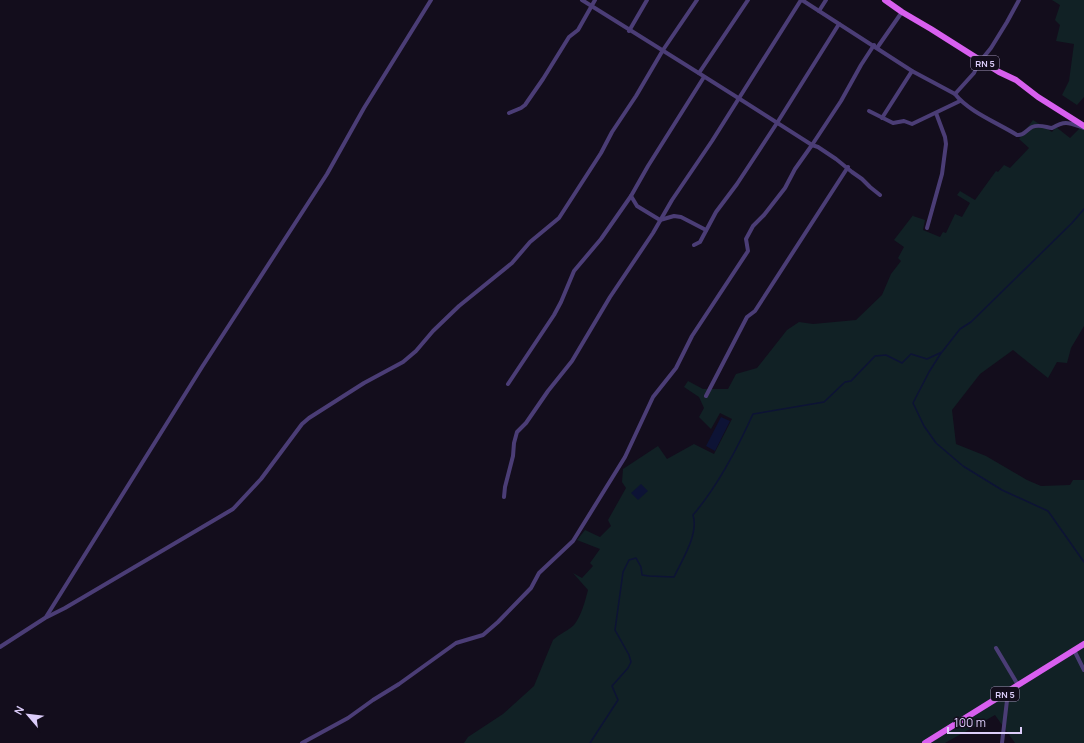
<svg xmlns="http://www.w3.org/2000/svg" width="1084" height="743" viewBox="0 0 1084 743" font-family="Manrope,sans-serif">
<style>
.green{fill:#112125}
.water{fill:#0d1335}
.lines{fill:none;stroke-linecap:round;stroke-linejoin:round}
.stream{stroke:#0d1335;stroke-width:1.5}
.minor{stroke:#4b3d76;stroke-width:4}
.primary{stroke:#d85fef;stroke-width:6}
.labels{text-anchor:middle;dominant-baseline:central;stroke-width:4;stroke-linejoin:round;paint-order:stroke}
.shield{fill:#130d1c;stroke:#a093b7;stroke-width:1}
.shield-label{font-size:9px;font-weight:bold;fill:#dccdfa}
</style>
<rect width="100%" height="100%" fill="#130d1c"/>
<g class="green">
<polygon points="1052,0 1084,0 1084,97 1077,105 1062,95 1069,81 1074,44 1056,41 1060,25 1055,20 1060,5"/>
<path d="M1033,120l19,12 4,-5 14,11 14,-14v202l-13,22 -4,15 -10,-1 -9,16 -35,-28 -33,24 -28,36 4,34 30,12 41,24 14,6 29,-1 3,-5h11v263h-69l-20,-28 -50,28h-481l4,-6 35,-23 31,-28 19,-46c6,-6 15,-9 21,-15 7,-9 11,-23 14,-35l-15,-17 9,5 11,-12 -3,-3 10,-14 -23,-9 8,-10 15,7 11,-11 -3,-6 18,-32 -4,-6 1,-13 35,-23 9,13 27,-15 20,10 18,-35 -12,-6 -9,16 -12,-12 5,-9 -5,-11 -15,-10 4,-6 15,8h25l8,-15 21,-6 30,-38 12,-8 14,2 43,-4 26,-25 9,-21 10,-13 -3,-3 6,-11 -10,-7 20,-26 -1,2 12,4 -2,10 17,7 3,-5 3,1 9,-19 7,3 8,-14 -13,-8 3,-4 15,9 21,-29 2,1 6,-7 6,3 19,-20 -10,-9z"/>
</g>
<g class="water">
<polygon points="721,417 730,421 715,451 706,446"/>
<polygon points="641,484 648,491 638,500 631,493"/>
</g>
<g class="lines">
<g class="stream">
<polyline points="941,353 929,372 913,403 924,426 936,443 963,466 1002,490 1048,511 1084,562"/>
<path d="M590,743l28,-43 -6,-14 16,-18 3,-6 -2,-7 -14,-25 8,-58 6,-12 7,-2 5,9 1,8 7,1 25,1c8,-17 25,-43 19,-62 24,-28 45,-68 60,-101l71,-12 21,-20 6,-1 24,-25 11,-1 16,8 9,-9 16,5 15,-7 18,-23 11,-7 101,-99 12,-14"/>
</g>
<g class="minor">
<path d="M582,0c77,48 154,96 230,145l6,2 18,12 16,13 10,7 8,8 10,8"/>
<path d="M802,0l110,71 43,23c14,18 43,29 62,41 7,1 9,-5 15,-8 7,-3 13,0 20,1 14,-8 17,-5 32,0"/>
<polyline points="819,11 826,0"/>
<polyline points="629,31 647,0"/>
<polyline points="877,48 902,12"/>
<polyline points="699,73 748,0"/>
<polyline points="955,94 974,73 978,64 991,48 1007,22 1019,0"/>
<polyline points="869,111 893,123 904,121 912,124 960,101"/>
<polyline points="509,113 521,108 525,105 543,79 569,37 578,30 595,0"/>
<polyline points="882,118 912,71"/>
<polyline points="631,196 637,206 660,220"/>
<polyline points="660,220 674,216 681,217 706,230"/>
<polyline points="927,228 942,174 946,144 945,137 936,113"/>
<polyline points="694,245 700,242 716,212 737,184 777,123 839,24"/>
<polyline points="508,384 554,315 561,302 574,271 601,239 631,196 648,166 704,77"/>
<polyline points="706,396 747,317 755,311 848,167"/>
<polyline points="504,497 505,487 513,456 514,443 517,432 526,423 548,391 572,361 610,297 653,233 672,200 712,141 801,0"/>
<polyline points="46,617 202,367 327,174 364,108 431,0"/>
<polyline points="0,647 45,618 65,608 233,509 261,479 302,424 309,418 364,383 403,362 416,351 433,331 459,306 512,263 530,242 559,218 601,153 612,132 636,96 663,50 697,0"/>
<polyline points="996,648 1018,685"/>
<polyline points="1074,650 1084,670"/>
<polyline points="302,743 348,718 373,700 399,684 456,643 483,635 498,622 531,588 539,573 573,541 625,457 653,397 676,368 692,336 748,251 746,239 753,226 764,215 785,188 795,169 812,145 841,101 861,65 874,45"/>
<polyline points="1002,743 1008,692"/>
</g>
<g class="primary">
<polyline points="885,0 902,12 931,29 999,72 1016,80 1038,97 1084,126"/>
<polyline points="925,743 1084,644"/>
</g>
</g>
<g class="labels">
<g class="shield">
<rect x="971" y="56" width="28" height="14" rx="3"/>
<rect x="991" y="687" width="28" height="14" rx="3"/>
</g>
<g class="shield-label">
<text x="985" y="63">RN 5</text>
<text x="1005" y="694">RN 5</text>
</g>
</g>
<g transform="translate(28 715) rotate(298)" stroke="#130d1c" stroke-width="3" paint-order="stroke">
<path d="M0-3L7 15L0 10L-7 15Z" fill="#dccdfa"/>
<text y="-6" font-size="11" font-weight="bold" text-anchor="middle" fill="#dccdfa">N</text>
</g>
<path d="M948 727v6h73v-6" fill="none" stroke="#dccdfa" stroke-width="2"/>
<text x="954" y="727" font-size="12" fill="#dccdfa" stroke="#130d1c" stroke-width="3" paint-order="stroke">100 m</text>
</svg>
